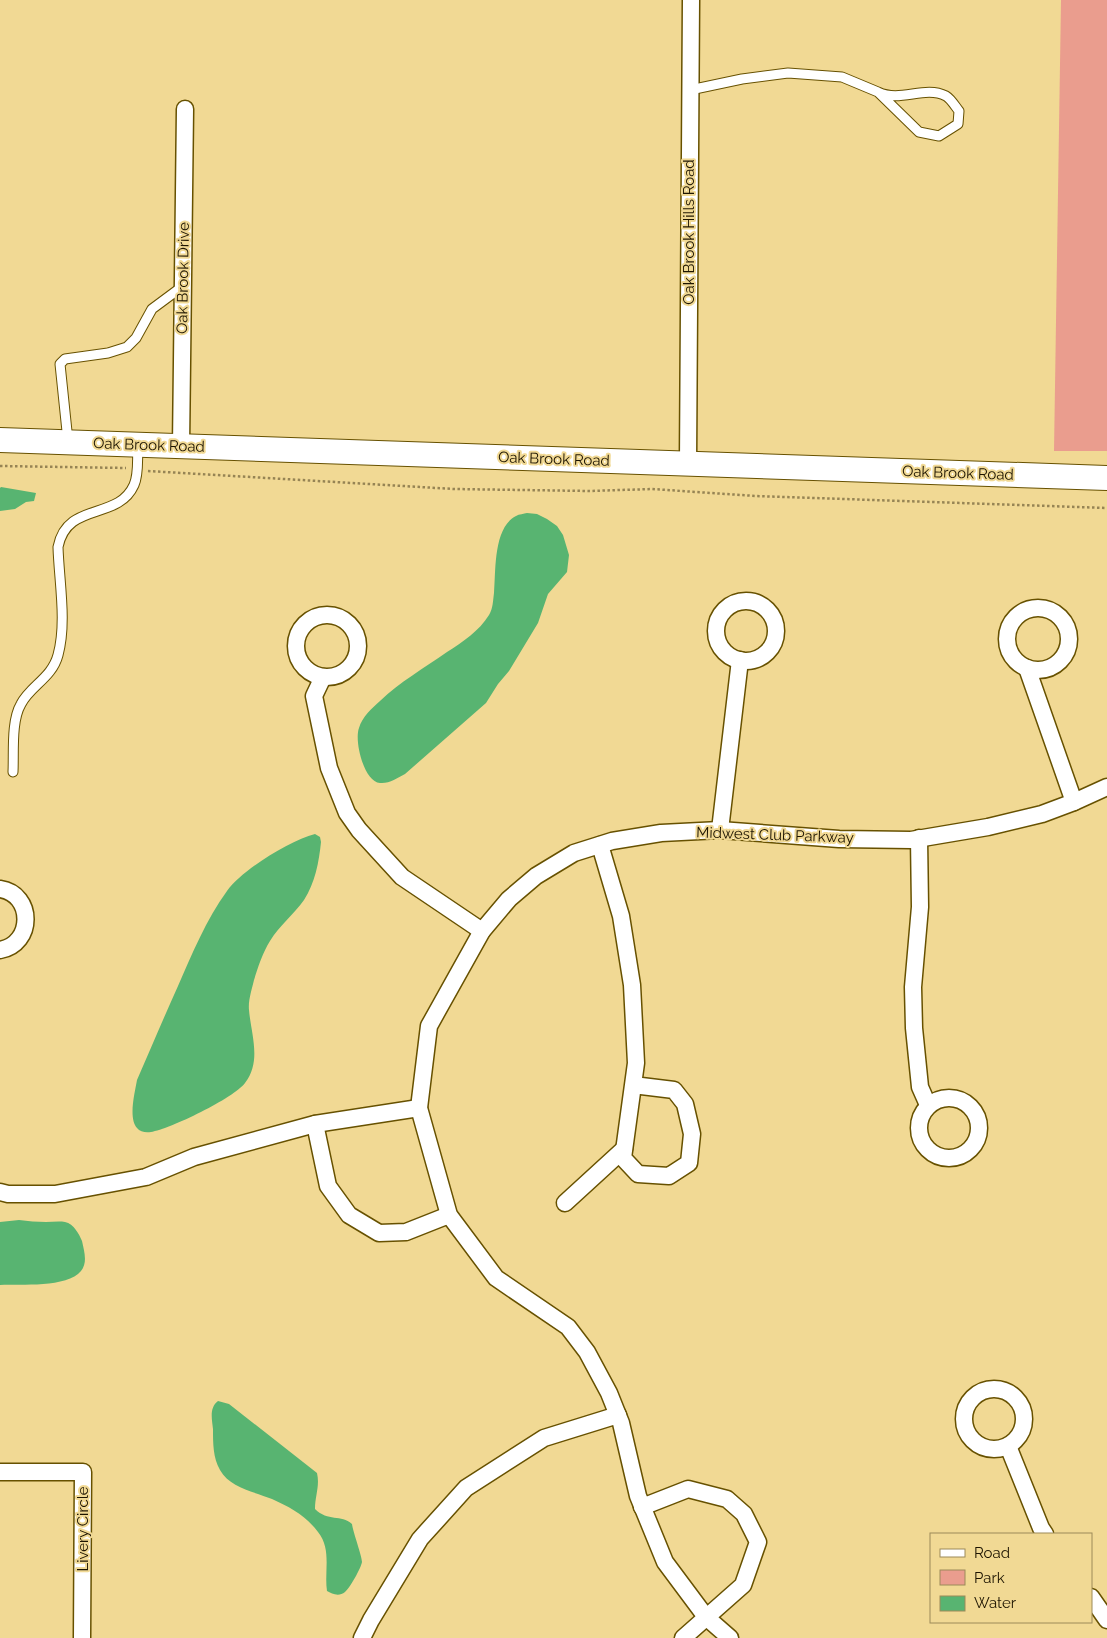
<svg xmlns="http://www.w3.org/2000/svg" width="1107" height="1638" viewBox="0 0 1107 1638" font-family="Raleway,sans-serif">
<style>
.green{fill:#ea9d8e}
.water{fill:#58b471}
.lines{fill:none;stroke-linecap:round;stroke-linejoin:round}
.lane-casing{stroke:#675100;stroke-width:11}
.street-casing{stroke:#675100;stroke-width:19}
.secondary-casing{stroke:#675100;stroke-width:26}
.path{stroke:#968454;stroke-width:2.5;stroke-dasharray:2.5 2.5;stroke-linecap:butt}
.lane{stroke:#fff;stroke-width:9}
.street{stroke:#fff;stroke-width:16}
.secondary{stroke:#fff;stroke-width:24}
.labels{text-anchor:middle;dominant-baseline:central;stroke-width:4;stroke-linejoin:round;paint-order:stroke}
.street-label{font-size:15px;fill:#1d1400;stroke:#f1d994}
</style>
<rect width="100%" height="100%" fill="#f1d994"/>
<polygon class="green" points="1061,0 1107,0 1107,451 1054,451"/>
<g class="water">
<polygon points="0,488 1,487 36,493 34,501 26,502 15,509 0,511"/>
<path d="M527,513l10,1 10,5 10,7 6,9 6,20 -2,17 -19,22 -10,29 -29,48 -11,13 -12,19 -81,71c-8,4 -16,10 -25,9 -16,-1 -26,-42 -21,-55 3,-11 13,-20 21,-27 20,-19 44,-33 67,-49 16,-10 32,-21 42,-37 4,-6 4,-15 5,-22 2,-22 -1,-65 22,-77 3,-2 8,-2 11,-3z"/>
<path d="M315,834l5,3 1,5c-2,20 -6,41 -17,58 -10,14 -25,26 -34,41 -7,11 -12,26 -16,39 -2,9 -6,20 -5,30 2,24 13,51 -4,73 -11,15 -75,46 -94,49 -5,1 -11,0 -14,-4 -9,-10 -2,-36 0,-48 14,-32 27,-63 41,-94 14,-32 28,-66 49,-95 15,-21 62,-50 88,-57z"/>
<path d="M19,1220c9,1 18,2 27,2 6,0 13,-1 19,0 9,2 14,12 17,19 2,10 6,21 -1,30 -14,17 -60,13 -81,14v-63z"/>
<path d="M218,1401l11,3 88,69c3,13 -2,23 -2,36 13,13 26,5 37,15 1,8 10,32 10,38 -1,6 -12,26 -17,30 -6,5 -13,2 -18,-1 -3,-19 5,-42 -9,-59 -12,-16 -28,-25 -46,-33 -17,-7 -42,-11 -52,-29 -7,-12 -7,-27 -7,-41 -1,-10 -4,-21 5,-28z"/>
</g>
<g class="lines">
<g class="lane-casing">
<g id="lane">
<path d="M690,90l52,-11 46,-6 54,4 36,15c23,11 46,-7 68,4 5,3 9,10 13,15l-1,13 -19,12 -20,-4 -41,-40"/>
<polyline points="68,441 60,364 65,359 108,353 127,347 136,338 152,309 183,286"/>
<path d="M13,772c1,-20 -2,-51 8,-68 9,-18 31,-26 37,-49 9,-33 1,-74 0,-108 9,-46 60,-26 76,-62 5,-11 3,-26 4,-38"/>
</g>
</g>
<g class="street-casing">
<g id="street">
<polyline points="181,446 185,109"/>
<polyline points="688,463 691,0"/>
<circle cx="746" cy="631" r="30"/>
<circle cx="1038" cy="639" r="31"/>
<circle cx="327" cy="646" r="31"/>
<polyline points="1027,668 1074,802"/>
<polyline points="323,677 314,696 329,768 347,813 359,830 402,877 482,931"/>
<polyline points="720,830 740,660"/>
<polyline points="919,838 920,907 913,987 914,1028 920,1087 928,1105"/>
<polyline points="600,845 621,916 632,985 636,1063 623,1158 638,1174 669,1176 689,1163 692,1134 685,1104 674,1090 633,1085"/>
<path d="M0,889c34,5 34,55 0,61"/>
<circle cx="949" cy="1128" r="30"/>
<polyline points="315,1124 328,1186 349,1215 379,1233 406,1232 449,1215"/>
<polyline points="0,1192 8,1194 55,1194 146,1177 194,1157 315,1124 419,1108"/>
<polyline points="565,1203 624,1149"/>
<circle cx="994" cy="1419" r="30"/>
<polyline points="1008,1446 1041,1528 1045,1534"/>
<polyline points="0,1472 83,1472 82,1638"/>
<polyline points="642,1507 688,1489 727,1499 744,1514 758,1542 743,1585 683,1638"/>
<polyline points="1091,1597 1107,1620"/>
<polyline points="362,1638 371,1620 420,1539 466,1488 544,1438 618,1415"/>
<polyline points="730,1638 706,1617 665,1562 638,1496 621,1423 609,1393 587,1352 568,1327 496,1278 449,1215 419,1108 429,1026 482,931 509,899 536,876 574,853 612,841 661,833 720,830 839,839 911,840 988,827 1042,814 1074,802 1107,787"/>
</g>
</g>
<g class="secondary-casing">
<polyline id="secondary" points="0,440 1107,478"/>
</g>
<g class="path">
<polyline points="0,466 126,468"/>
<polyline points="148,471 454,489 590,491 652,489 756,496 1107,508"/>
</g>
<use href="#lane" class="lane"/>
<use href="#street" class="street"/>
<use href="#secondary" class="secondary"/>
</g>
<g class="labels">
<g class="street-label">
<text transform="translate(689 232) rotate(-90)">Oak Brook Hills Road</text>
<text transform="translate(183 278) rotate(-89)">Oak Brook Drive</text>
<text transform="translate(149 445) rotate(2)">Oak Brook Road</text>
<text transform="translate(554 459) rotate(2)">Oak Brook Road</text>
<text transform="translate(958 473) rotate(2)">Oak Brook Road</text>
<text transform="translate(775 835) rotate(2)">Midwest Club Parkway</text>
<text transform="translate(83 1529) rotate(-90)">Livery Circle</text>
</g>
</g>
<rect x="930" y="1533" width="162" height="90" fill="#f1d994" stroke="#9c8a59"/>
<rect x="940" y="1549" width="25" height="8" fill="#ffffff" stroke="#9c8a59"/>
<text x="974" y="1558" font-size="15" fill="#1d1400">Road</text>
<rect x="940" y="1570" width="25" height="15" fill="#ea9d8e" stroke="#9c8a59"/>
<text x="974" y="1583" font-size="15" fill="#1d1400">Park</text>
<rect x="940" y="1596" width="25" height="15" fill="#58b471" stroke="#9c8a59"/>
<text x="974" y="1608" font-size="15" fill="#1d1400">Water</text>
</svg>
